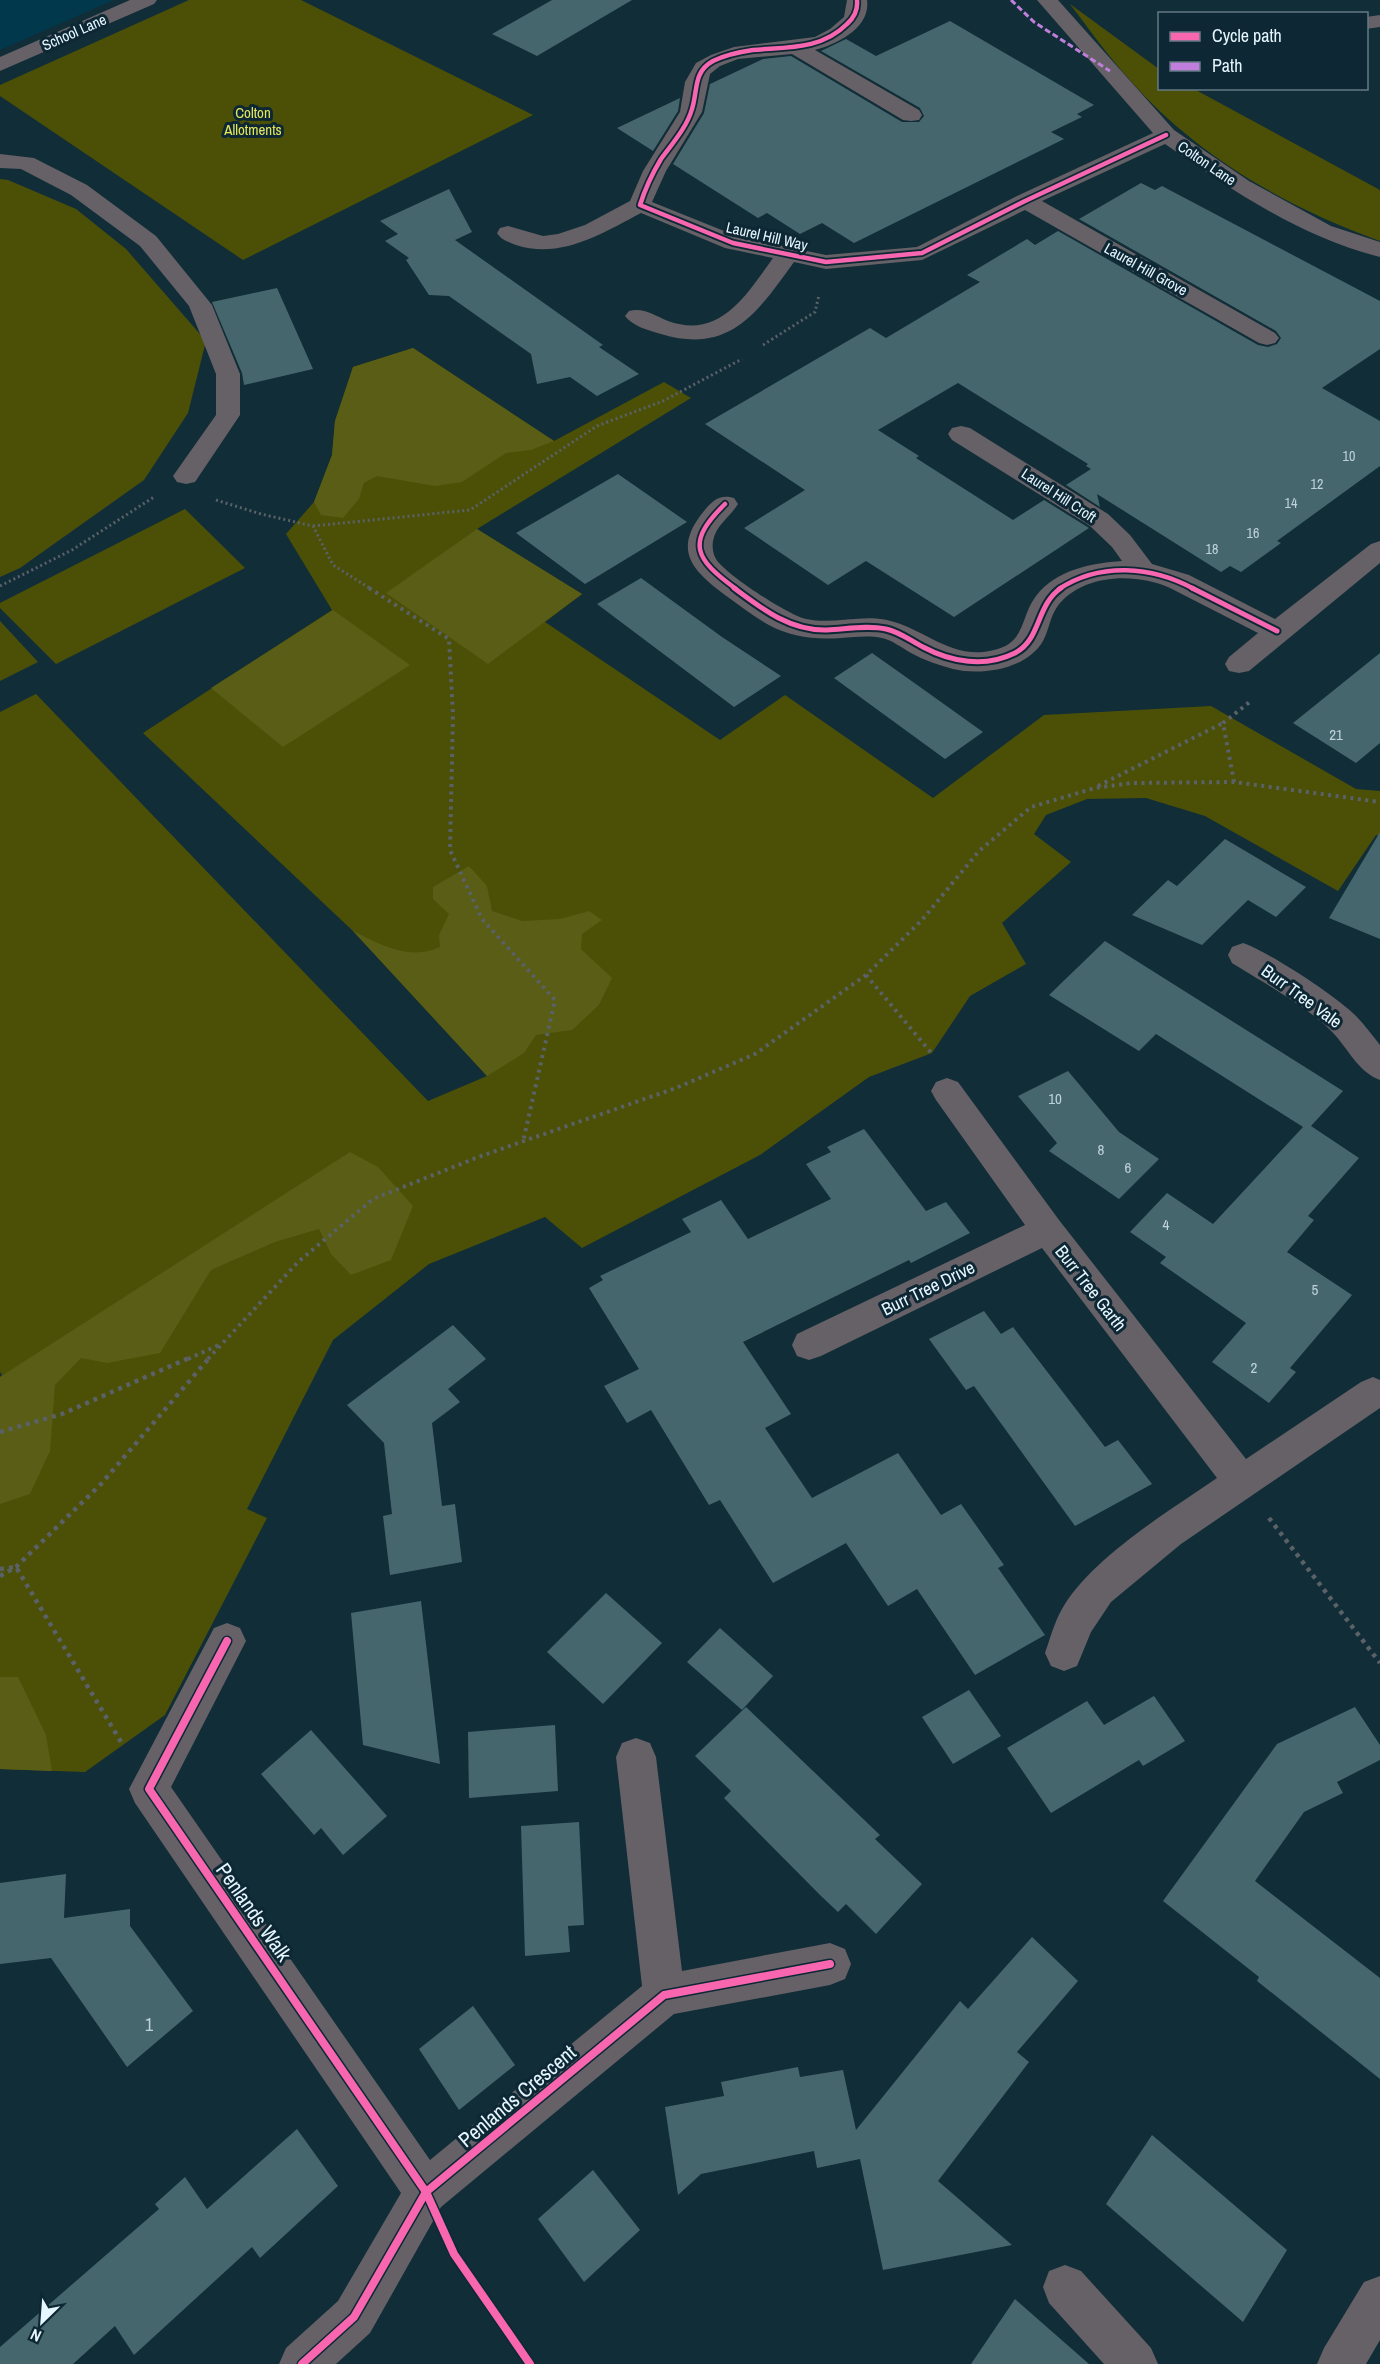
<svg xmlns="http://www.w3.org/2000/svg" width="1380" height="2364" viewBox="0 0 1380 2364" font-family="'Archivo Narrow',sans-serif">
<style>
.built{fill:#02384c}
.green{fill:#4c5007}
.forest{fill:#595d15}
.building{fill:#46666e}
.lines{fill:none;stroke-linecap:round;stroke-linejoin:round}
.path-far2{stroke:#5a6167;stroke-width:3;stroke-dasharray:2 3;stroke-linecap:butt}
.path-far1{stroke:#5a6167;stroke-width:4;stroke-dasharray:3 4.5;stroke-linecap:butt}
.path{stroke:#5a6167;stroke-width:4.5;stroke-dasharray:4 5;stroke-linecap:butt}
.minor{fill:#656167;fill-rule:evenodd}
.quiet{stroke:#c07fdc;stroke-width:3;stroke-dasharray:6 3;stroke-linecap:butt}
.cycleway-far2-casing{stroke:#0d2834;stroke-width:8}
.cycleway-far1-casing{stroke:#0d2834;stroke-width:9}
.cycleway-casing{stroke:#0d2834;stroke-width:11}
.cycleway-far2{stroke:#f766af;stroke-width:4.5}
.cycleway-far1{stroke:#f766af;stroke-width:5}
.cycleway{stroke:#f766af;stroke-width:8}
.labels{text-anchor:middle;dominant-baseline:central;stroke-width:6;stroke-linejoin:round;paint-order:stroke}
.far-number-label{font-size:14px;fill:#bed2da}
.far-street-label{font-size:15px;fill:#e6f6fe;stroke:#0d2834}
.far-park-label{font-size:15px;fill:#e4e65c;stroke:#0d2834}
.number-label{font-size:15px;fill:#bed2da}
.street-label{font-size:18px;fill:#e6f6fe;stroke:#0d2834}
.near-number-label{font-size:18px;fill:#bed2da}
.near-street-label{font-size:21px;fill:#e6f6fe;stroke:#0d2834}
</style>
<rect width="100%" height="100%" fill="#112d37"/>
<polygon class="built" points="0,0 114,0 0,50"/>
<g class="green">
<polygon points="189,0 301,0 533,115 243,260 0,96 0,85"/>
<path d="M1070,4l89,65 1,19 34,1 186,101v51c-94,-34 -185,-86 -251,-162 -21,-23 -40,-50 -59,-75z"/>
<polygon points="0,179 8,180 76,209 126,249 206,341 188,413 144,480 20,568 0,577"/>
<polygon points="413,348 554,441 664,382 691,398 477,529 582,594 545,622 720,740 785,695 933,798 1044,715 1211,706 1356,789 1380,791 1380,836 1376,835 1338,891 1205,816 1146,798 1087,799 1046,815 1034,834 1071,862 1002,923 1026,964 970,996 932,1053 869,1077 760,1155 582,1248 545,1217 429,1264 333,1340 247,1509 267,1518 165,1715 85,1772 0,1769 0,1377 2,1375 0,1372 0,712 36,694 428,1101 487,1076 353,931 143,733 332,610 286,534 314,502 332,455 335,421 353,367"/>
<polygon points="185,509 245,568 56,664 0,608 0,603"/>
<polygon points="0,621 38,662 0,681"/>
</g>
<g class="forest">
<polygon points="413,348 554,441 531,450 506,453 462,482 435,486 377,476 364,483 359,499 343,518 321,515 314,502 332,455 335,421 353,367"/>
<polygon points="477,529 582,594 488,664 386,593"/>
<polygon points="333,610 410,665 283,747 211,688"/>
<path d="M469,866l18,20 5,25 30,10 38,-2 29,-8 13,9 -20,14 -1,15 31,29 -13,27 -27,25 -36,5 -12,18 -37,23 -134,-145c28,14 56,30 87,16l-1,-12 10,-21 -16,-15v-12z"/>
<polygon points="350,1152 378,1167 413,1206 391,1260 351,1275 331,1254 319,1229 275,1242 211,1270 160,1353 107,1363 81,1358 55,1385 50,1451 30,1494 0,1504 0,1377"/>
<polygon points="0,1677 18,1677 46,1735 52,1771 0,1769"/>
</g>
<g class="building">
<polygon points="552,0 632,0 537,56 492,34"/>
<polygon points="950,21 1094,105 1077,114 1082,117 1051,132 1064,139 854,243 822,223 800,234 767,213 758,218 673,164 704,113 710,84 763,59 791,56 902,122 919,122 924,116 920,108 821,51 846,39 876,56"/>
<polygon points="680,98 678,111 653,151 617,128"/>
<polygon points="1141,183 1155,190 1162,186 1380,301 1380,349 1322,388 1380,421 1380,466 1277,541 1281,543 1241,572 1230,566 1221,572 1097,494 1100,507 1066,485 1091,469 1086,466 1088,464 958,383 878,430 919,456 916,458 1013,520 1044,500 1089,528 954,617 866,561 828,585 744,528 805,490 705,424 870,328 886,338 980,282 967,275 1027,239 1035,245 1058,231 1258,345 1268,347 1277,344 1281,338 1276,331 1079,219"/>
<polygon points="449,189 472,232 455,240 603,345 599,347 639,374 597,396 570,377 537,384 531,354 449,296 429,295 406,260 409,258 385,241 398,234 380,221"/>
<polygon points="277,288 313,369 244,385 242,373 212,302"/>
<polygon points="618,474 687,522 585,584 516,533"/>
<polygon points="641,578 722,637 781,676 734,707 597,604"/>
<polygon points="872,653 913,682 983,732 945,759 834,678"/>
<polygon points="1380,653 1380,743 1356,763 1293,723"/>
<polygon points="1380,832 1380,939 1329,918"/>
<polygon points="1225,839 1306,887 1276,917 1248,900 1202,945 1132,915 1168,880 1177,886"/>
<polygon points="1105,941 1343,1091 1311,1126 1359,1158 1308,1216 1314,1220 1287,1252 1352,1295 1290,1368 1296,1372 1269,1403 1212,1362 1246,1323 1160,1263 1166,1257 1130,1232 1167,1193 1213,1224 1303,1127 1156,1034 1139,1051 1049,995"/>
<polygon points="1068,1071 1119,1132 1159,1159 1119,1199 1049,1151 1057,1143 1018,1096"/>
<polygon points="864,1129 926,1211 946,1202 970,1233 911,1263 909,1260 743,1342 791,1414 765,1428 812,1498 898,1453 941,1515 961,1504 1004,1565 998,1568 1045,1635 975,1675 917,1589 888,1606 846,1543 773,1583 720,1500 709,1505 651,1410 627,1423 604,1386 639,1369 589,1288 603,1280 600,1276 691,1232 682,1219 721,1200 748,1239 831,1199 806,1164 831,1152 827,1147"/>
<polygon points="984,1311 1001,1334 1013,1327 1105,1447 1118,1440 1152,1484 1075,1526 974,1386 966,1390 929,1339"/>
<polygon points="453,1325 486,1359 448,1389 460,1402 432,1423 442,1506 455,1504 462,1562 390,1575 383,1516 392,1514 384,1443 347,1405"/>
<polygon points="606,1593 662,1643 603,1704 547,1652"/>
<polygon points="421,1601 440,1764 363,1745 351,1613"/>
<polygon points="720,1628 773,1676 742,1710 687,1662"/>
<polygon points="969,1690 1001,1736 953,1764 922,1717"/>
<polygon points="1154,1696 1185,1741 1143,1766 1139,1760 1051,1813 1007,1748 1087,1701 1104,1725"/>
<polygon points="746,1707 880,1835 875,1839 922,1884 876,1934 846,1904 838,1912 821,1896 724,1798 731,1791 695,1756"/>
<polygon points="1355,1707 1380,1745 1380,1760 1337,1782 1343,1793 1304,1812 1255,1881 1380,1978 1380,2079 1257,1981 1259,1977 1163,1901 1277,1744"/>
<polygon points="555,1725 558,1791 469,1798 468,1732"/>
<polygon points="311,1730 387,1816 343,1855 321,1828 314,1835 261,1774"/>
<polygon points="579,1822 584,1925 568,1926 570,1952 525,1956 521,1826"/>
<polygon points="66,1874 64,1918 130,1909 130,1926 193,2011 127,2067 51,1958 0,1964 0,1883"/>
<polygon points="1032,1937 1078,1981 1017,2052 1029,2062 938,2181 1012,2245 883,2270 860,2159 817,2168 814,2151 701,2174 678,2195 665,2107 724,2096 721,2082 798,2067 800,2077 843,2070 856,2130 960,2001 968,2009"/>
<polygon points="473,2006 515,2065 459,2110 419,2049"/>
<polygon points="297,2129 338,2186 260,2258 252,2247 134,2355 115,2326 73,2364 0,2364 0,2347 159,2209 155,2204 185,2177 207,2209"/>
<polygon points="1152,2135 1287,2250 1243,2322 1106,2204"/>
<polygon points="593,2170 640,2230 584,2282 538,2219"/>
<polygon points="1015,2299 1089,2364 971,2364"/>
</g>
<g class="lines">
<g class="path-far2">
<polyline points="763,345 815,312 819,295"/>
<polyline points="216,500 261,514 313,526 333,565 371,589"/>
<polyline points="313,526 470,510 597,426 663,401 742,359"/>
<polyline points="0,586 72,550 154,497"/>
</g>
<g class="path-far1">
<polyline points="369,588 449,639 453,715 450,850 482,919 555,1000 523,1142"/>
<polyline points="1234,782 1223,723 1251,701"/>
<polyline points="1098,786 1223,723"/>
<polyline points="866,975 933,1055"/>
<polyline points="188,1359 219,1345"/>
<polyline points="208,1359 298,1262 373,1199 481,1156 676,1088 755,1054 866,975 922,920 979,851 1031,807 1095,788 1132,783 1234,782 1380,802"/>
</g>
<g class="path">
<polyline points="0,1432 62,1414 191,1357"/>
<polyline points="1269,1518 1380,1663"/>
<polyline points="0,1569 16,1567 121,1742"/>
<polyline points="0,1576 16,1567 101,1484 210,1357"/>
</g>
<g class="minor">
<polygon points="130,0 157,0 154,4 0,71 0,57"/>
<path d="M847,0h20c4,28 -30,44 -52,50l104,60 3,5 -3,5 -8,1 -8,-1 -111,-66 -54,5 -18,7 -10,8 -8,38 -36,59 -14,31 87,35 87,18 91,-8 100,-51 136,-63 -116,-133h21l116,130 75,51 82,45 49,16v15c-80,-20 -148,-67 -215,-113l-123,57 233,132 4,5 -4,5 -8,2 -8,-2 -234,-133 -103,50 -96,9 -32,-7c-36,50 -64,93 -133,72 -11,-3 -29,-8 -36,-18l4,-5c14,-4 25,4 39,10 52,19 79,-27 105,-63l-48,-10 -84,-35c-38,20 -81,47 -125,32 -7,-3 -15,-5 -19,-12l3,-5 8,-2 35,10 15,-2 27,-9 45,-24 13,-30 37,-59 5,-30 11,-19 15,-8 23,-8 81,-10 15,-8 14,-12z"/>
<polygon points="1380,15 1380,27 1366,29 1366,17"/>
<polygon points="0,154 34,158 87,185 156,236 212,305 240,374 240,415 195,482 186,484 177,482 173,476 216,415 216,374 189,306 140,246 71,195 21,169 0,168"/>
<path d="M961,426l9,2 138,86 22,21 22,29 37,11 86,44 96,-75 9,-3v22l-131,108 -10,2 -10,-2 -4,-7 4,-7 29,-24 -88,-45c-35,-16 -89,-14 -113,19 -7,10 -8,23 -14,34 -16,28 -61,35 -90,28 -15,-4 -29,-9 -42,-16 -9,-5 -19,-13 -29,-15 -13,-3 -27,-1 -41,0 -26,2 -51,-1 -74,-14 -15,-9 -28,-19 -42,-29 -33,-25 -53,-45 -21,-84 9,-11 16,-17 30,-13l4,6c-8,13 -22,21 -25,37 -1,6 0,13 3,18 9,15 72,56 90,60 27,6 55,-5 81,1 39,9 65,41 107,30 32,-7 26,-33 42,-54 20,-26 55,-33 86,-35l-10,-14 -22,-21 -138,-86 -4,-6 4,-6z"/>
<path d="M1243,943c26,9 93,53 113,73 9,9 16,19 24,29v35c-20,-7 -31,-29 -45,-45 -23,-26 -73,-53 -103,-72l-4,-8 4,-8z"/>
<path d="M947,1078l11,4 101,138 187,239 115,-77 12,-5 7,3v28l-199,136 -70,58 -20,30 -14,34 -13,5 -13,-5 -6,-13c5,-14 9,-30 17,-44 28,-50 107,-98 155,-131l-175,-230 -221,108 -12,4 -12,-4 -5,-11 5,-11 228,-109 -89,-125 -5,-9 5,-9z"/>
<polygon points="227,1623 240,1628 246,1641 171,1787 430,2160 642,1986 616,1757 622,1743 636,1738 650,1743 656,1757 682,1971 830,1943 845,1949 851,1964 845,1979 830,1985 674,2014 441,2207 370,2333 336,2364 279,2364 286,2348 338,2301 401,2193 135,1803 129,1789 214,1628"/>
<polygon points="1065,2265 1081,2271 1151,2348 1158,2364 1104,2364 1049,2303 1043,2287 1049,2271"/>
<polygon points="1380,2276 1380,2340 1366,2364 1317,2364 1324,2348 1364,2282"/>
</g>
<polyline class="quiet" points="1011,0 1034,22 1110,71"/>
<g class="cycleway-far2-casing">
<g id="cycleway-far2">
<path d="M857,0c1,10 -2,17 -10,24 -26,26 -60,23 -94,26 -14,2 -28,5 -40,11 -20,11 -15,29 -21,48 -5,18 -20,35 -31,50 -9,15 -16,30 -21,46l93,38 93,19 96,-9 103,-52 141,-66"/>
<path d="M725,504c-40,39 -30,55 11,85"/>
<path d="M1059,589c41,-27 93,-23 135,0"/>
</g>
</g>
<g class="cycleway-far1-casing">
<g id="cycleway-far1">
<path d="M734,588c28,21 56,43 93,42 20,-1 40,-5 59,-1 14,3 25,12 37,18 28,15 62,21 92,6 26,-13 21,-48 46,-65"/>
<polyline points="1192,588 1277,631"/>
</g>
</g>
<g class="cycleway-casing">
<g id="cycleway">
<polyline points="227,1641 149,1789 426,2192 454,2254 530,2364"/>
<polyline points="302,2364 354,2317 426,2192 664,1995 830,1964"/>
</g>
</g>
<use href="#cycleway-far2" class="cycleway-far2"/>
<use href="#cycleway-far1" class="cycleway-far1"/>
<use href="#cycleway" class="cycleway"/>
</g>
<g class="labels">
<g class="far-number-label">
<text x="1349" y="456">10</text>
<text x="1317" y="484">12</text>
<text x="1291" y="503">14</text>
<text x="1253" y="533">16</text>
<text x="1212" y="549">18</text>
</g>
<g class="far-street-label">
<text transform="translate(74 32) rotate(-24)">School Lane</text>
<text transform="translate(1207 163) rotate(34)">Colton Lane</text>
<text transform="translate(767 236) rotate(13)">Laurel Hill Way</text>
<text transform="translate(1146 269) rotate(29)">Laurel Hill Grove</text>
<text transform="translate(1059 495) rotate(33)">Laurel Hill Croft</text>
</g>
<g class="far-park-label">
<text x="253" y="112">Colton<tspan x="253" dy="17">Allotments</tspan></text>
</g>
<g class="number-label">
<text x="1336" y="734">21</text>
<text x="1055" y="1098">10</text>
<text x="1101" y="1149">8</text>
<text x="1128" y="1167">6</text>
<text x="1166" y="1224">4</text>
<text x="1315" y="1289">5</text>
<text x="1254" y="1367">2</text>
</g>
<g class="street-label">
<text transform="translate(1302 996) rotate(36)">Burr Tree Vale</text>
<text transform="translate(928 1288) rotate(-26)">Burr Tree Drive</text>
<text transform="translate(1091 1288) rotate(52)">Burr Tree Garth</text>
</g>
<g class="near-number-label">
<text x="149" y="2024">1</text>
</g>
<g class="near-street-label">
<text transform="translate(254 1912) rotate(55)">Penlands Walk</text>
<text transform="translate(517 2096) rotate(-40)">Penlands Crescent</text>
</g>
</g>
<rect x="1158" y="12" width="210" height="78" fill="#0d2834" stroke="#647a85" stroke-width="1.5"/>
<rect x="1170" y="32" width="30" height="9" fill="#f766af" stroke="#647a85" stroke-width="1.5"/>
<text x="1212" y="42" font-size="18" fill="#e6f6fe">Cycle path</text>
<rect x="1170" y="62" width="30" height="9" fill="#c07fdc" stroke="#647a85" stroke-width="1.5"/>
<text x="1212" y="72" font-size="18" fill="#e6f6fe">Path</text>
<g transform="translate(42 2322) rotate(205)" stroke="#0d2834" stroke-width="4.5" paint-order="stroke">
<path d="M0-4.5L10 22L0 15L-10 22Z" fill="#e6f6fe"/>
<text y="-9" font-size="16" font-weight="bold" text-anchor="middle" fill="#e6f6fe">N</text>
</g>
</svg>
